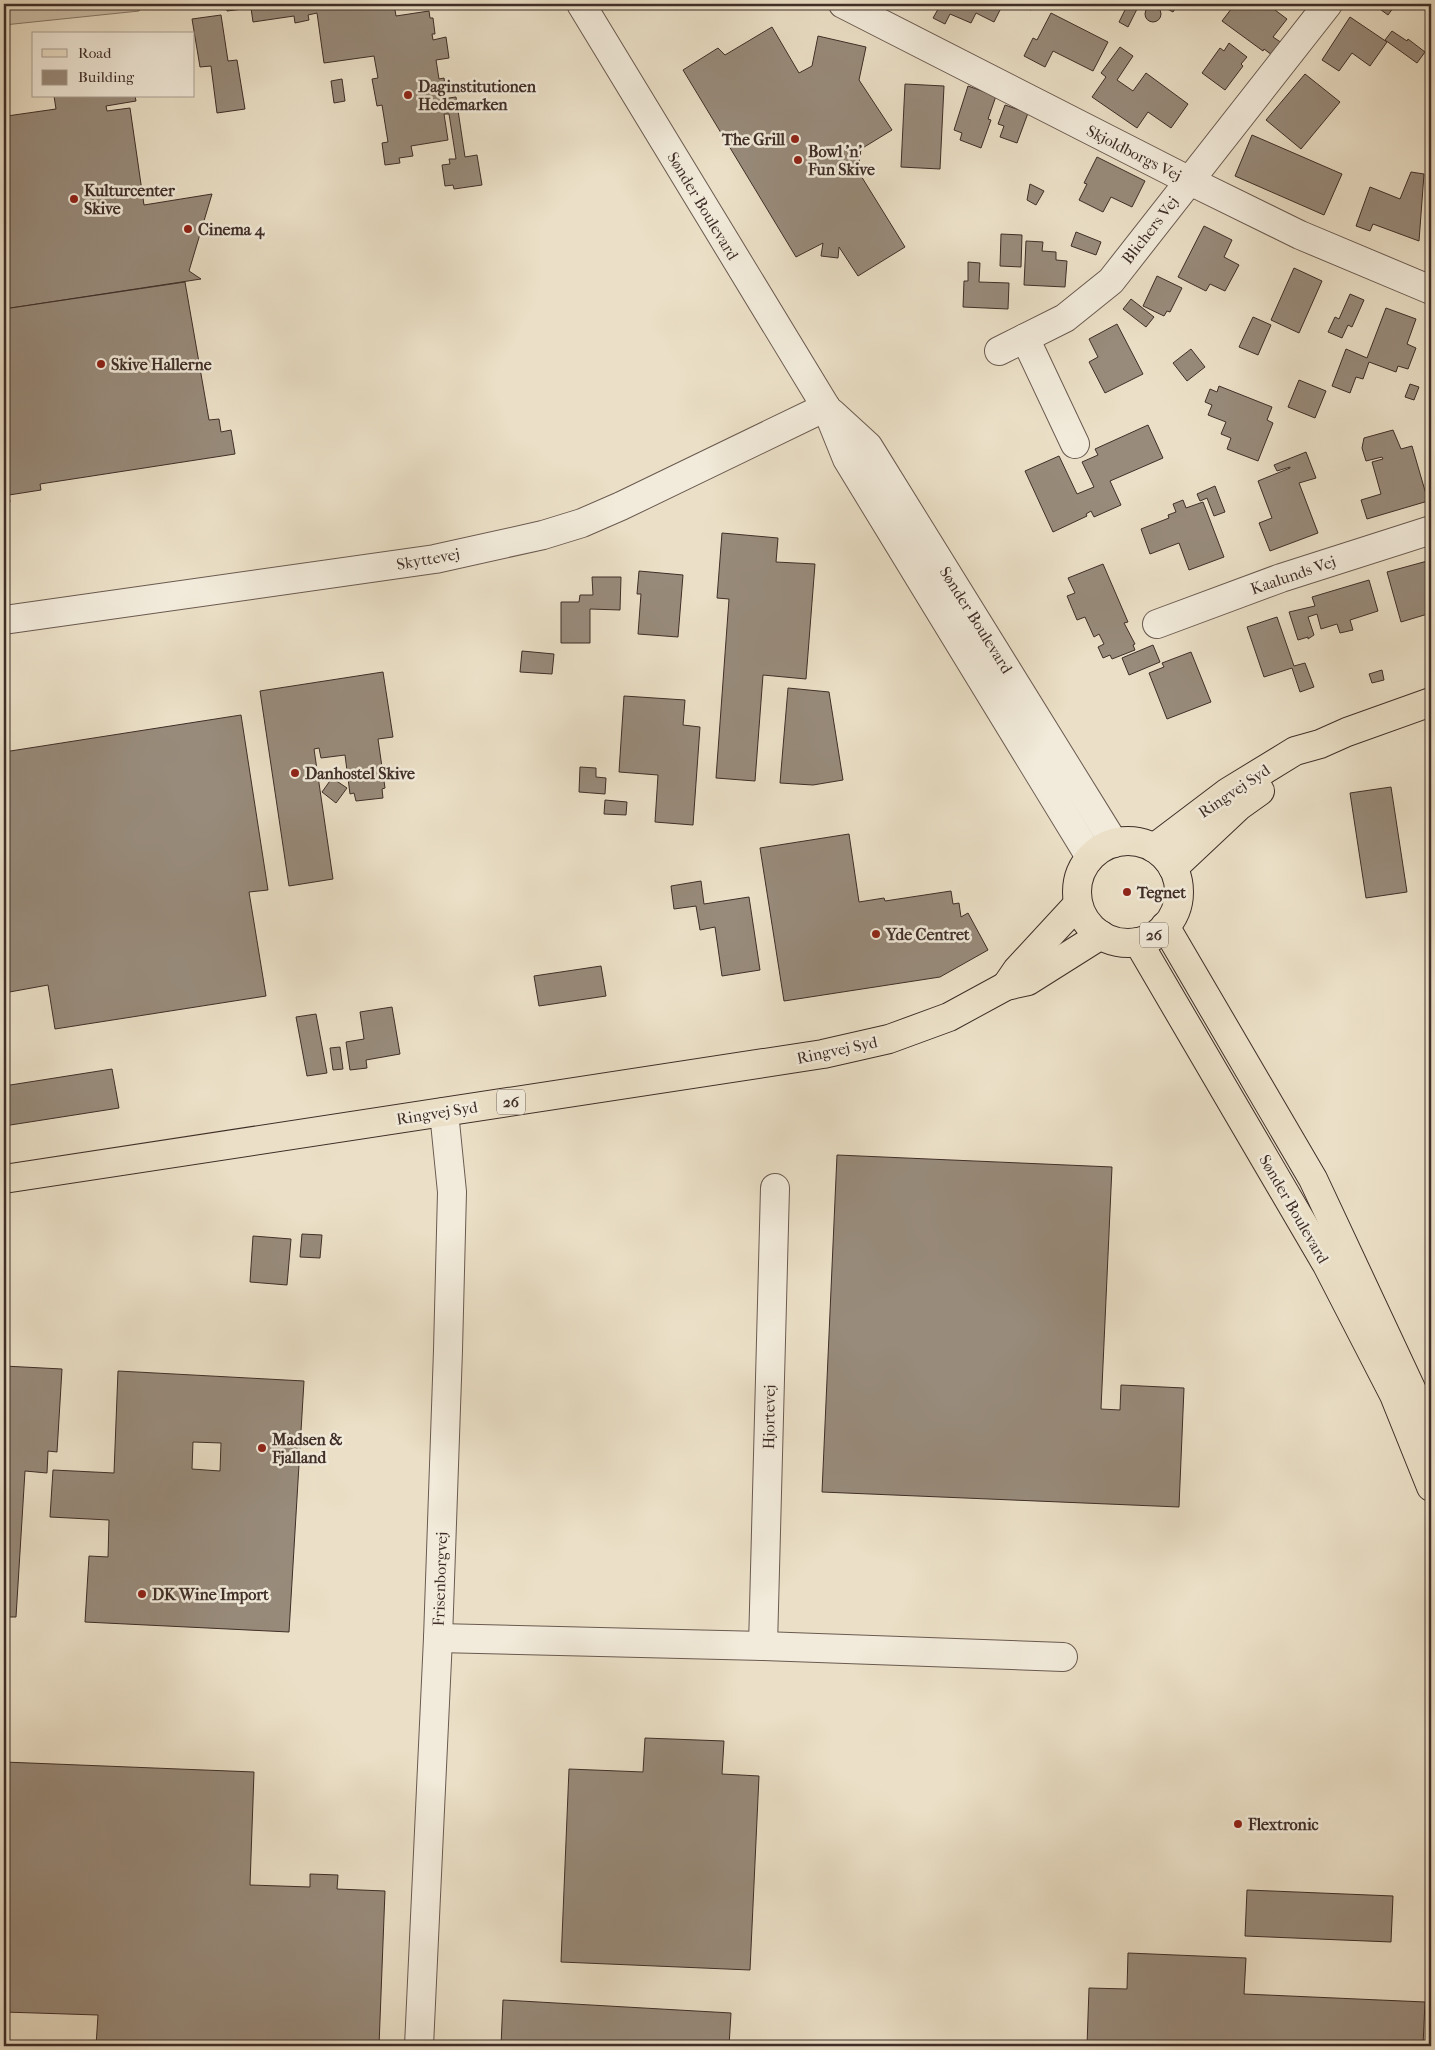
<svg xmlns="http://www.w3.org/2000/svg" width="1435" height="2050" viewBox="0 0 1435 2050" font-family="'IM FELL French Canon',serif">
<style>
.green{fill:#cec2ac;stroke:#86786a}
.building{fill:#988b7b;stroke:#3f2e28;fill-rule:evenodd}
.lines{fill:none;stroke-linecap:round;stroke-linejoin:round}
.minor-casing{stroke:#6a5a50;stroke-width:30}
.major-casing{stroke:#3f2e28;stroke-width:30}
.minor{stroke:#f2ebdb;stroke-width:28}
.major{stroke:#ebe0c7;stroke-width:28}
.poi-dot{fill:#8f2418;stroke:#f2ebdb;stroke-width:2}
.labels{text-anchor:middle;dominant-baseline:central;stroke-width:5;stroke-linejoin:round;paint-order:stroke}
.shield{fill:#f2ebdb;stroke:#75675e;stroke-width:1}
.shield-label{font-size:15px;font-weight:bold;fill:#3f2e28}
.poi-label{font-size:16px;font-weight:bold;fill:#3f2e28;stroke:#f2ebdb;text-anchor:start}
.street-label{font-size:16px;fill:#3f2e28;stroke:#f2ebdb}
</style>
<rect width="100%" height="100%" fill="#ebe0c7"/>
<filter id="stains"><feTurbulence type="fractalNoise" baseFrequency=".004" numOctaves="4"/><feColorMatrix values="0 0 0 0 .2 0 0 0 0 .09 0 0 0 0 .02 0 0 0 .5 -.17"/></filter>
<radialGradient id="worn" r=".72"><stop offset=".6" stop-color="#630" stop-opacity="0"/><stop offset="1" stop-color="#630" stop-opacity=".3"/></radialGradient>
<polygon class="green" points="4,4 146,4 139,11 4,25"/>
<g class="building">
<polygon points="226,4 394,4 396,16 429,11 430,18 433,18 435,34 432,34 433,40 446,37 449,58 436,60 439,79 444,78 446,93 441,93 442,99 456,97 465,157 477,155 482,185 454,189 453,185 445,186 442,165 450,164 449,159 456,159 449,114 444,114 448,140 411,146 413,156 399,158 400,163 385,165 382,143 388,142 382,105 377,106 372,79 378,78 374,56 324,63 317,13 308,15 309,20 295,23 294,16 253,22 251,8 227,11"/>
<polygon points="941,4 1003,4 994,22 976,13 971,23 950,14 945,24 933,18"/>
<polygon points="1018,4 1034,4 1031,10"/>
<polygon points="1128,4 1138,7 1128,27 1119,22"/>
<polygon points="1158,4 1178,4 1173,12"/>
<polygon points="1235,4 1262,4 1265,6 1267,4 1287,19 1273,37 1282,43 1272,55 1264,49 1263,51 1222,21"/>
<polygon points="1373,4 1396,4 1388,15"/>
<circle cx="1153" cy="14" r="8"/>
<polygon points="1051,13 1108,42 1093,71 1053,51 1045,67 1024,56 1033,38 1037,40"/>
<polygon points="221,15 228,61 237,60 245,109 217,113 211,66 200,67 192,19"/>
<polygon points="1350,17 1387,42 1370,66 1352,53 1339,71 1322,60"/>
<polygon points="772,27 799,73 812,66 818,36 866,47 859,80 892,130 861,149 858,171 905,247 858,276 839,247 838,258 821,256 823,243 796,257 683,70 718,48 725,55"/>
<polygon points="1392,31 1407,41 1408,39 1425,52 1417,63 1385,40"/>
<polygon points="1229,43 1247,57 1241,64 1243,66 1225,90 1202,73 1220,48 1224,51"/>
<polygon points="1120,47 1133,56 1117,80 1133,91 1146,73 1188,104 1171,128 1148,112 1137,128 1092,97 1106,77 1101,73"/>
<polygon points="1305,74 1340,102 1301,149 1266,120"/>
<polygon points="342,79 345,101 334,103 331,81"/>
<polygon points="905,84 944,86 940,169 901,167"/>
<polygon points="968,86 996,96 988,119 991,120 981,148 960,140 962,133 954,130"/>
<polygon points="54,96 135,96 136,101 106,106 107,111 130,108 144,205 212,194 189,271 201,279 4,309 4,105 5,104 7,116 56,109"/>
<polygon points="1005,105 1028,113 1017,143 1000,137 1004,126 998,124"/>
<polygon points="1252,135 1342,174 1324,215 1235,176"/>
<polygon points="1097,157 1145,181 1132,207 1111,197 1103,212 1079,200 1087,184 1084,183"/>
<polygon points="1427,171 1431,171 1431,184 1426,183"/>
<polygon points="1411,172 1424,174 1419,241 1373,224 1370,231 1356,226 1370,187 1400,199"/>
<polygon points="1030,184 1044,191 1036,205 1027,200"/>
<polygon points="1204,226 1232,240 1224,257 1239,265 1225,291 1210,284 1206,291 1178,277"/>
<polygon points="1076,232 1101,242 1096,255 1071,246"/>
<polygon points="1001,234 1022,235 1021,267 1000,266"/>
<polygon points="1026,241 1043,242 1042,251 1056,252 1056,260 1067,261 1065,287 1024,285"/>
<polygon points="968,262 980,263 979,282 1009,283 1008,309 963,307 964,281 968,281"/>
<polygon points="1294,268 1322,281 1299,333 1271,320"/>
<polygon points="1157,276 1182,288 1170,312 1167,311 1164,316 1143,306"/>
<polygon points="185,282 209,420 219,419 221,432 231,430 235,454 40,484 41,490 9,495 10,502 4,503 4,309"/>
<polygon points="1350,294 1364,300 1352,327 1348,325 1342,338 1328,332 1335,317 1339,319"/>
<polygon points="1131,299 1154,317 1146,327 1123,309"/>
<polygon points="1386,308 1416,319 1407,344 1416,348 1408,369 1398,366 1396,372 1369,362 1363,379 1356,377 1350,393 1332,386 1346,349 1367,358"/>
<polygon points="1253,317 1271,325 1258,355 1239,347"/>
<polygon points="1117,324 1143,374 1105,393 1089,362 1098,357 1089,339"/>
<polygon points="1191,349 1205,367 1187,381 1173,363"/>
<polygon points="1299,380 1326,391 1315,418 1288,407"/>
<polygon points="1410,384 1419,387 1414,400 1405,397"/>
<polygon points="1219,386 1272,407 1267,420 1273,423 1258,461 1227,449 1231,438 1221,434 1226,422 1208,415 1212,405 1205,402 1210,389 1217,392"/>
<polygon points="1148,425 1163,458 1110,481 1121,505 1094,517 1091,511 1086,514 1087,516 1053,532 1025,471 1059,456 1077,494 1094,487 1082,462 1098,455 1095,449"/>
<polygon points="1393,430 1401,449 1412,446 1428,501 1367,519 1361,500 1381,494 1372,462 1383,459 1382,457 1366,461 1362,448 1364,438"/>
<polygon points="1306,452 1316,478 1299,483 1318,533 1270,551 1259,523 1272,518 1258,481 1290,468 1290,467 1277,471 1274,465"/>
<polygon points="1215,486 1225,512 1214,516 1207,498 1200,501 1197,494"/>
<polygon points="1183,500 1186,508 1203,502 1224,557 1189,570 1179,543 1150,554 1141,529 1169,518 1168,515 1176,512 1173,504"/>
<polygon points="722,533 778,538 776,562 815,564 806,679 763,675 755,781 716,778 729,599 717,598"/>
<polygon points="1431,560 1431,594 1427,596 1431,613 1401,622 1387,572"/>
<polygon points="1103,564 1128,622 1124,623 1135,644 1133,645 1135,650 1112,659 1110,655 1103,658 1098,647 1104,644 1099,634 1094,637 1085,617 1077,620 1067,596 1075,593 1068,578"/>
<polygon points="639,571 683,575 678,637 638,634 641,594 637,594"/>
<polygon points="592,577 621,577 620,610 590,609 590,643 561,643 561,602 579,602 580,595 593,595"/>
<polygon points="1369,580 1378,611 1350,620 1353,630 1340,633 1337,624 1321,629 1317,614 1308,617 1314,635 1308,639 1308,637 1298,640 1289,612 1315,606 1312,597"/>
<polygon points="1277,617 1294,666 1305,663 1314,687 1300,692 1292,668 1264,677 1247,627"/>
<polygon points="1153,645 1160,662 1129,675 1122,658"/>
<polygon points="522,651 554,654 552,674 520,672"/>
<polygon points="1191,652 1211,702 1167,719 1149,673 1164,667 1162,663"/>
<polygon points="1382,670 1384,680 1372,683 1369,674"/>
<polygon points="383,672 393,737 378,739 385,788 382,789 383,798 356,801 354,793 350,794 345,755 321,758 319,748 314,749 333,879 289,886 260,691"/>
<polygon points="788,688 829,692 843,780 813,785 780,783"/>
<polygon points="624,696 685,700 683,725 700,727 693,825 655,822 658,775 619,772"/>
<polygon points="241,715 268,890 249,892 266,996 55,1029 48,985 4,993 4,752"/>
<polygon points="580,767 596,768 596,777 606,778 605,794 579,792"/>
<polygon points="332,778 347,788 336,803 322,792"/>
<polygon points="1391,787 1407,892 1366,898 1350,793"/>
<polygon points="605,800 627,802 626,815 604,814"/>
<polygon points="849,834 859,902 884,898 885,901 951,891 953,904 959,903 961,917 968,913 988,950 940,977 784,1001 760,848"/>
<polygon points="701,881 704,904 749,897 760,970 722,976 715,927 700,930 696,906 674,909 671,886"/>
<polygon points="601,966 606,996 539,1006 534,976"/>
<polygon points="392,1007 400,1054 366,1060 367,1068 350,1070 346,1042 364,1039 360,1012"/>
<polygon points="316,1014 327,1073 307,1076 296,1017"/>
<polygon points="340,1047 343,1069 333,1070 330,1048"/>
<polygon points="112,1069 119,1108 4,1126 4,1086"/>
<polygon points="837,1155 1112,1167 1101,1409 1120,1410 1121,1385 1184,1388 1179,1507 822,1492"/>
<polygon points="302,1234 322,1235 320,1258 300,1257"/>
<polygon points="253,1236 291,1239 287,1285 250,1282"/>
<polygon points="4,1366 62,1369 57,1452 48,1451 47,1473 25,1471 16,1617 4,1617"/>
<path d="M118,1371l186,10 -15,251 -204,-10 4,-66 19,1 1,-37 -59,-3 3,-47 61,3zM193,1442l28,1 -1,28 -28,-2z"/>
<polygon points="645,1738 724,1741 722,1774 759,1776 750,1970 561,1962 569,1769 643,1772"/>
<polygon points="4,1762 254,1772 250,1885 310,1887 310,1874 338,1875 337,1889 385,1891 379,2046 96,2046 98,2015 4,2012"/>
<polygon points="1247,1890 1393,1896 1391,1942 1245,1936"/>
<polygon points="1128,1953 1246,1958 1244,1994 1425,2002 1423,2046 1087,2046 1089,1988 1127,1989"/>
<polygon points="503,2000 731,2013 729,2046 501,2046"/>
</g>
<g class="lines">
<g class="minor-casing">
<g id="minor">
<polyline points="581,4 826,407 847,459 1090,857"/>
<polyline points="843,4 1188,180 1300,235 1431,290"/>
<polyline points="1025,338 1075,444"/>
<polyline points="999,351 1065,318 1111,281 1328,4"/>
<polyline points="832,413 868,446 1114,843"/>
<polyline points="4,620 435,559 543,535 582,523 621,506 826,407"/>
<polyline points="1157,624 1281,578 1431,530"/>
<polyline points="438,1638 763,1646 1063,1657"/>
<polyline points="763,1646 775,1188"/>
<polyline points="419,2046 438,1638 448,1350 452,1192 444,1112"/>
</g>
</g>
<g class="major-casing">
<g id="major">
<circle cx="1128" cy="892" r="51"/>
<polyline points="1154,848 1228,792 1295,751 1320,744 1347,732 1431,702"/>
<polyline points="1173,868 1239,806 1260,791"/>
<polyline points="1165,926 1313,1179 1431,1431"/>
<polyline points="1138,942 1327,1265 1394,1395 1431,1487"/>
<polyline points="1006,986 1017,970 1078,904"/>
<polyline points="4,1179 823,1054 889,1039 949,1017 1006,986 1028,981 1101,935"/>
</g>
</g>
<use href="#minor" class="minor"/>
<use href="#major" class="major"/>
</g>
<g class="poi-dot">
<circle cx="408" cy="95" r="5"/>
<circle cx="795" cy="139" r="5"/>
<circle cx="798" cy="160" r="5"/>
<circle cx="74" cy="199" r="5"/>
<circle cx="188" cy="229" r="5"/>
<circle cx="101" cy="364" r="5"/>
<circle cx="295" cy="773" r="5"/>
<circle cx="1127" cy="892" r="5"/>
<circle cx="876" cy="934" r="5"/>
<circle cx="262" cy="1448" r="5"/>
<circle cx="142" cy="1594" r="5"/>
<circle cx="1238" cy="1824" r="5"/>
</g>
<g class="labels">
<g class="shield">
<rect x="1140" y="922.5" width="28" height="25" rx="4"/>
<rect x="497" y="1089.5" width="28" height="25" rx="4"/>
</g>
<g class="shield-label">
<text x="1154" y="935">26</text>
<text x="511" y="1102">26</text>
</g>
<g class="poi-label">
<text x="418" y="86">Daginstitutionen<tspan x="418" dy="18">Hedemarken</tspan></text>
<text x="785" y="139" text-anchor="end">The Grill</text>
<text x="808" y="151">Bowl 'n'<tspan x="808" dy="18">Fun Skive</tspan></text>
<text x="84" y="190">Kulturcenter<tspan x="84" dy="18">Skive</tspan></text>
<text x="198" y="229">Cinema 4</text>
<text x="111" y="364">Skive Hallerne</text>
<text x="305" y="773">Danhostel Skive</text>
<text x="1137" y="892">Tegnet</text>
<text x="886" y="934">Yde Centret</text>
<text x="272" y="1439">Madsen &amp;<tspan x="272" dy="18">Fjalland</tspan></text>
<text x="152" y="1594">DK Wine Import</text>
<text x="1248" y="1824">Flextronic</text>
</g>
<g class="street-label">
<text transform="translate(1134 153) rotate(27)">Skjoldborgs Vej</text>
<text transform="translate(703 206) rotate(59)">Sønder Boulevard</text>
<text transform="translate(1150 230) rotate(-52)">Blichers Vej</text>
<text transform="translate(428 559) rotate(-10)">Skyttevej</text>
<text transform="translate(1293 575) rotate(-19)">Kaalunds Vej</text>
<text transform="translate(976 620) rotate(58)">Sønder Boulevard</text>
<text transform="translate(1234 791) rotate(-34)">Ringvej Syd</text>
<text transform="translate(837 1050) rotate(-12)">Ringvej Syd</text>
<text transform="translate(437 1113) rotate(-9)">Ringvej Syd</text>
<text transform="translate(1294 1209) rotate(60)">Sønder Boulevard</text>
<text transform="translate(769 1417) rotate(-89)">Hjortevej</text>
<text transform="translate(440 1579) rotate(-88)">Frisenborgvej</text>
</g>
</g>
<rect width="1435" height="2050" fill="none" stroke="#ebe0c7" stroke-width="20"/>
<rect x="5" y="5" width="1425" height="2040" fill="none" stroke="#3f2e28" stroke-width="2.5"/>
<rect x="10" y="10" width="1415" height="2030" fill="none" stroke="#3f2e28"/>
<rect x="32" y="32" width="162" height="65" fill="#f2ebdb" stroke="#aa9f93"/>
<rect x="42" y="49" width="25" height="8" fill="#ebe0c7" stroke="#aa9f93"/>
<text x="78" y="58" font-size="15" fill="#3f2e28">Road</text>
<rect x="42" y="70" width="25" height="15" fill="#988b7b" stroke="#aa9f93"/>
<text x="78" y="82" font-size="15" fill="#3f2e28">Building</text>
<rect width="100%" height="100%" filter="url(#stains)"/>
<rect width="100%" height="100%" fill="url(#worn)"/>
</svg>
